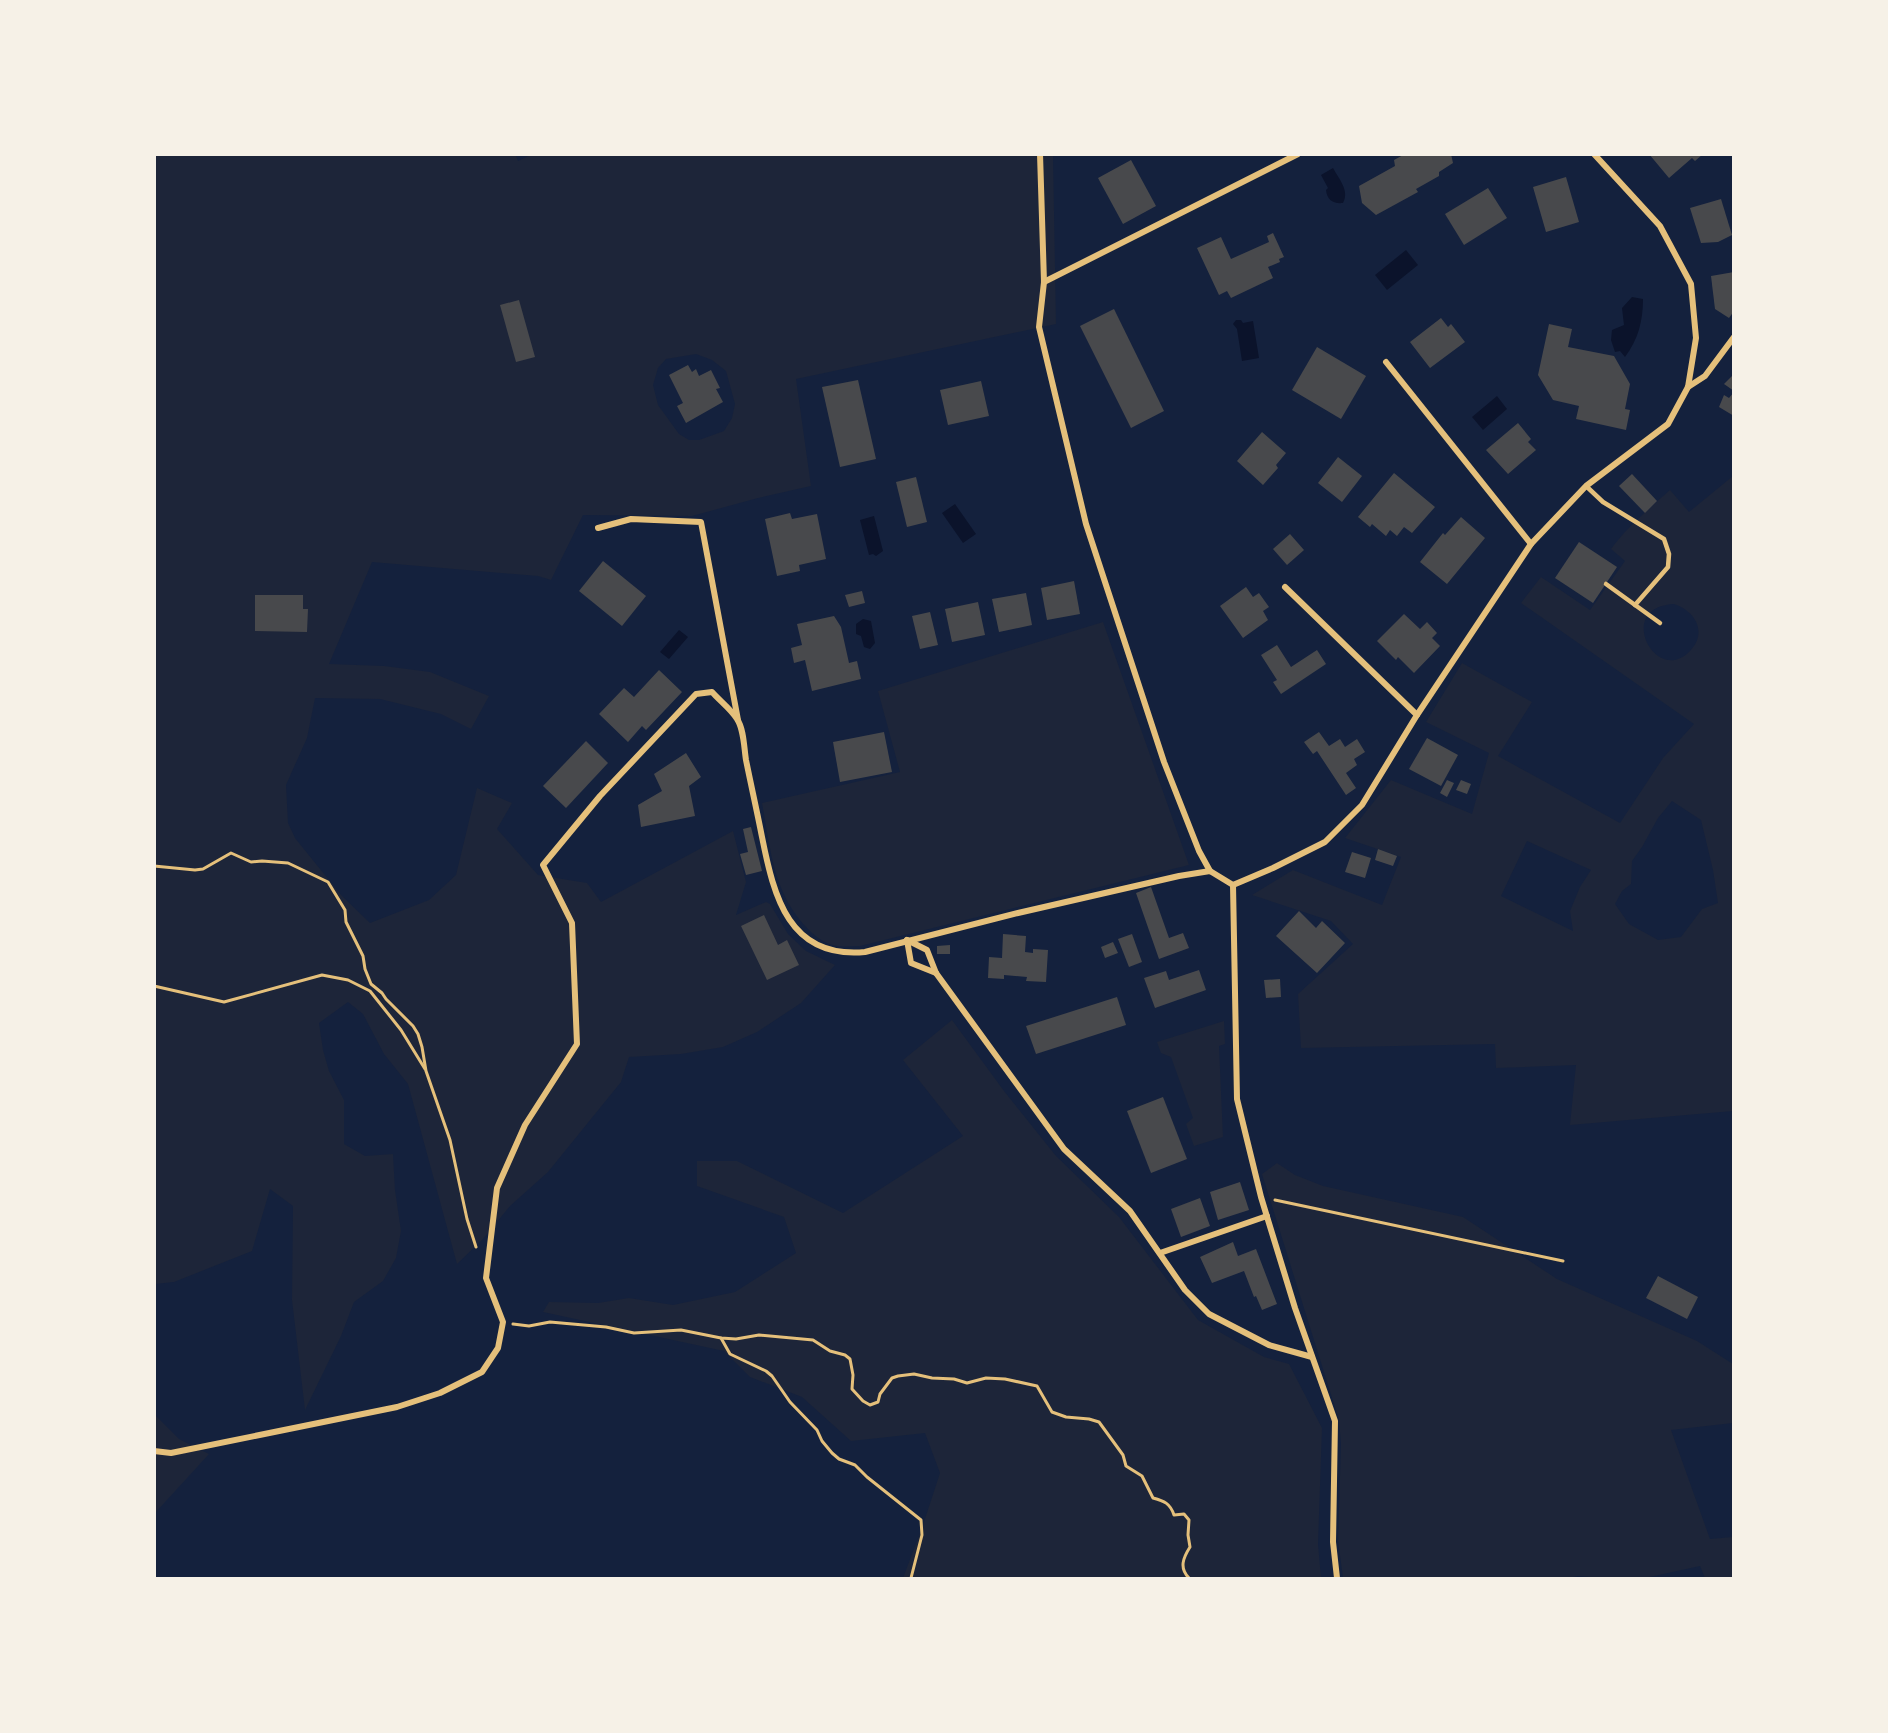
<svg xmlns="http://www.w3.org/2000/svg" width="1888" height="1733" viewBox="0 0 1888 1733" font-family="'Varela Round',sans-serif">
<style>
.green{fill:#1d2539;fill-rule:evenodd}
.water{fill:#0b132b}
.building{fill:#48494c}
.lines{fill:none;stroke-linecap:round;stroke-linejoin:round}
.path{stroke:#e5c07b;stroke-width:3}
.service{stroke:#e5c07b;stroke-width:4.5}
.minor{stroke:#e5c07b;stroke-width:6}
</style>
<rect width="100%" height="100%" fill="#14213d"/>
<g class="green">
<path d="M515,154l3,7 15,-7 520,1 3,169 -260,55 15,107 -53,12 -66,18 -109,-1 -32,65 -13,-4 -166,-14 -43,102 55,2 46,6 59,24 -18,33 -30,-15 -61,-15 -65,-1 -8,40 -21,47 2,38 7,15 46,57 29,28 59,-23 27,-25 21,-87 35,15 -15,26 41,46 49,8 14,19 132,-71 13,51 -10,33 30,-13 4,2 18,30 18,17 29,14 -34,38 -44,29 -34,15 -42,7 -52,3 -8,25 -73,90 -38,34 -27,33 -26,25 -49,-180 -24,-30 -21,-40 -15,-12 -29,21 4,27 6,21 15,29v44l21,12 28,-2 2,36 6,41 -5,27 -13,23 -29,21 -13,34 -36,74 -13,-110 1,-94 -23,-17 -18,62 -78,31 -19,2v-1129zM696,354l16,6 14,11 9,33 -3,14 -8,13 -25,9h-10l-10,-6 -21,-29 -5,-20 5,-17 8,-9z"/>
<path d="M1733,476v635l-163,14 6,-60 -80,3 -1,-24 -194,4 -3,-54 55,-50 -22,-23 -79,-26 41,-25 89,35 19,-48 -56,-19 46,-58 81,34 17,-61 -63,-31 36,-59 70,39 -34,54 122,67 43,-65 31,-34 -173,-121 20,-26 49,33 35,-49 -14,-12c16,-22 39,-41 59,-59l19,22zM1674,604c21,7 34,28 16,47 -34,36 -76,-44 -16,-47zM1672,801l29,19 12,50 5,33 -16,6 -21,28 -23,3 -29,-16 -14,-20 7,-13 9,-7 1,-23 10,-14 16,-29zM1527,841l64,29 -11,17 -10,24 3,20 -72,-35z"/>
<path d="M1103,622l86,243 -329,81c-8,0 -16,1 -23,0 -10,-1 -21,-9 -28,-16 -36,-36 -38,-79 -47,-127l138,-31 -22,-81z"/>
<polygon points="952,1020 1004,1091 1056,1156 1119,1217 1198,1320 1264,1357 1289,1364 1322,1428 1318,1544 1321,1578 903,1578 922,1528 940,1473 925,1433 851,1441 802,1397 750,1377 724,1351 543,1312 549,1302 598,1303 629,1298 673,1305 735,1292 796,1253 784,1217 697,1186 697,1161 737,1161 843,1213 963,1136 903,1060"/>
<polygon points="1224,1021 1225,1044 1219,1046 1223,1137 1194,1146 1186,1124 1193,1118 1171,1057 1161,1053 1157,1042"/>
<polygon points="1277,1163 1295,1175 1323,1186 1463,1217 1557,1279 1697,1341 1733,1364 1733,1423 1671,1430 1710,1539 1733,1537 1733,1578 1705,1578 1700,1566 1645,1578 1602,1578 1578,1576 1568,1578 1343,1578 1338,1540 1341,1444 1339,1420 1262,1174"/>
<polygon points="154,1414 179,1439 209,1454 155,1513"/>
</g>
<g class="water">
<path d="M1333,168c6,11 17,23 10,35 -10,1 -16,-3 -17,-13l2,-2 -7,-13z"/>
<polygon points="1406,250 1418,265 1387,290 1375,275"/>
<path d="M1632,297l11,2c0,22 -5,41 -18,58l-5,-6 -5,1 -4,-12 1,-10 12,-5 -2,-17z"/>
<polygon points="1236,320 1241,320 1243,323 1253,321 1259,358 1242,361 1237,329 1233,324"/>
<polygon points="1497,396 1507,409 1483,430 1472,417"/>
<polygon points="955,504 976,534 963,543 942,513"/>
<polygon points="874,516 883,551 876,556 873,554 869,555 860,520"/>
<polygon points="863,619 871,621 875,643 870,649 864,647 861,636 856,634 856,624"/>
<polygon points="679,630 688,637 669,659 660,652"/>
</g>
<g class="building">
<polygon points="1405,154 1451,154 1453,163 1439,172 1439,176 1416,189 1418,192 1376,215 1362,203 1359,186 1395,166 1394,160"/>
<polygon points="1649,154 1703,154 1695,161 1692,158 1669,178"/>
<polygon points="1131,160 1156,206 1123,224 1098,178"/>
<polygon points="1566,177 1579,222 1546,232 1533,187"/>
<polygon points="1488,188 1507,218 1464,245 1445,214"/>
<polygon points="1721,199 1732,235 1718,242 1701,243 1690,208"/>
<polygon points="1273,233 1284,257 1279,259 1280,262 1268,267 1273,278 1231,298 1227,291 1219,295 1197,248 1221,237 1231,259 1269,242 1267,236"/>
<polygon points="1734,272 1734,311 1729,318 1715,309 1711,276"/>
<polygon points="519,300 535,357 516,362 500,305"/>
<polygon points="1114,309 1164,411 1131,428 1080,326"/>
<polygon points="1441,318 1448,327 1451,324 1465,342 1430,368 1410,342"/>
<polygon points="1549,324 1572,329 1568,347 1614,356 1630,384 1625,409 1630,410 1626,430 1576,419 1579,406 1553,400 1538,375"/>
<polygon points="1317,347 1366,376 1341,419 1292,390"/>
<polygon points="688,365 692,372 696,369 699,376 711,370 720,388 716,389 723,402 686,423 677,406 683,403 669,375"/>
<polygon points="1734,374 1734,391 1724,384"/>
<polygon points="858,380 876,459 840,467 822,387"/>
<polygon points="981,381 989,416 948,425 940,390"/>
<polygon points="1734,392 1734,416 1719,407 1724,395 1729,398"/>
<polygon points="1518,423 1531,439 1528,442 1536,450 1508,474 1486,450"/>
<polygon points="1262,432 1286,453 1276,465 1278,468 1263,485 1237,461"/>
<polygon points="1338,457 1362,476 1342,502 1318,483"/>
<polygon points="1394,473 1435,507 1412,533 1404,527 1397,536 1390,530 1386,536 1372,524 1370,527 1358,517"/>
<polygon points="1632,474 1657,501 1645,513 1619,486"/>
<polygon points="916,477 927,522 907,527 896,482"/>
<polygon points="790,513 792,519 817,514 826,559 799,565 800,571 777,576 765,519"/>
<polygon points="1461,517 1485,538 1447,584 1420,562 1443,533 1445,535"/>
<polygon points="1290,534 1304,550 1287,565 1273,549"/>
<polygon points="1579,542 1617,567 1593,603 1555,578"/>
<polygon points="603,561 646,596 622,626 579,591"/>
<polygon points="1074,581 1080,614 1047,620 1041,588"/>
<polygon points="1246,587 1253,597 1259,593 1269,607 1263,611 1268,620 1243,638 1220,606"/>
<polygon points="862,591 865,603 849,607 845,595"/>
<polygon points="1026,593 1032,625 999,632 992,599"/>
<polygon points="255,595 303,595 303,609 308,609 307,632 255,631"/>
<polygon points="978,602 985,635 952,642 945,609"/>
<polygon points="930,612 938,645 920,649 912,616"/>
<polygon points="1404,614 1420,629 1427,622 1437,633 1432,638 1440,646 1414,673 1398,657 1396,660 1377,641"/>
<polygon points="834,616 841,627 849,663 857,661 861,679 812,691 805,660 794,663 791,648 802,645 797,624"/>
<polygon points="1277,645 1291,667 1317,650 1326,664 1281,694 1273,682 1277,680 1261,655"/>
<polygon points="659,670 682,692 646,730 642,726 628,742 599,714 624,688 634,697"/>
<polygon points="884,732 892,772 840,782 833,742"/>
<polygon points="1319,732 1329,746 1340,739 1345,747 1357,739 1365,752 1354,759 1357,765 1346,773 1356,788 1346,795 1317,751 1313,754 1304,742"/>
<polygon points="1427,738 1458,755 1441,786 1409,769"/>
<polygon points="586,741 608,763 566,808 543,786"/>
<polygon points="686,753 701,777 689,786 695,816 641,827 638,805 662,791 654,774"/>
<polygon points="1447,780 1454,783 1447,797 1440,793"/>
<polygon points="1461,780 1471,784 1467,794 1456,790"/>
<polygon points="751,827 762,871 746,875 740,854 748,852 743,829"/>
<polygon points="1378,849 1397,856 1393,866 1375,860"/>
<polygon points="1352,852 1371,858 1365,878 1345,872"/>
<polygon points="1151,887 1169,938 1183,933 1189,948 1159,959 1136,893"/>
<polygon points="1299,911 1316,928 1322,921 1345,943 1317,973 1276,936"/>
<polygon points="764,915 778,945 787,940 799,965 767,980 741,926"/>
<polygon points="1003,934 1026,936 1025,952 1033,953 1033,949 1048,950 1046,982 1026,981 1027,977 1004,975 1004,979 988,978 989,957 1002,958"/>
<polygon points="1132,934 1142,962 1129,967 1118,939"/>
<polygon points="1113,942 1118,953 1105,958 1101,947"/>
<polygon points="950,945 950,954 937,954 937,946"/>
<polygon points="1199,970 1206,990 1155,1008 1144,978 1166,971 1169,980"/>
<polygon points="1280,979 1281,997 1266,998 1264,980"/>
<polygon points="1117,997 1126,1025 1036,1054 1026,1026"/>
<polygon points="1163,1097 1187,1159 1151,1173 1127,1111"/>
<polygon points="1240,1182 1249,1210 1218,1220 1210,1192"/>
<polygon points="1200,1198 1210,1226 1181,1237 1171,1209"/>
<polygon points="1233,1242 1238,1256 1256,1249 1277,1304 1262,1310 1256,1296 1254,1297 1244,1271 1212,1283 1200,1257"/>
<polygon points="1658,1276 1698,1297 1687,1319 1646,1298"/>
</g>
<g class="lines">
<g class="path">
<polyline points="154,866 195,870 203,869 231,853 251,862 262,861 288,863 328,882 345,910 346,922 363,956 365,969 371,984 382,993 386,999 413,1026 418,1034 422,1047 426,1071 450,1140 467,1219 476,1247"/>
<polyline points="154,986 224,1002 322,975 348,980 370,991 401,1030 425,1069"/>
<polyline points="1275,1200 1563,1261"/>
<path d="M513,1324l16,2 21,-4 56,5 28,6 47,-3 40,8 15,1 23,-4 54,5 17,11 15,4 5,4 3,16 -1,14 11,12 7,4 8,-3 2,-8 12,-16 6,-2 16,-2 18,4 22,1 13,4 19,-5 19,1 32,7 15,26 14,5 23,2 10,3 24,33 3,11 16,10 11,22c11,3 17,5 21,17l10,-1 5,6 -1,15 2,12c-7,11 -11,21 -1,31"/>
<polyline points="721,1338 730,1354 766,1371 772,1376 790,1402 817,1430 822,1441 832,1453 839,1459 855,1465 867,1477 921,1520 922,1535 911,1578"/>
</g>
<g class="service">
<polyline points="1586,486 1603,502 1664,539 1669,554 1668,567 1635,605"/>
<polyline points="1606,584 1660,623"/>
</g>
<g class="minor">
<polyline points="1040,154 1044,282 1039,327 1086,524 1164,762 1199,851 1210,871"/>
<polyline points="1044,282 1298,154"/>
<polyline points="1386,362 1531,544"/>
<polyline points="1688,387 1705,376 1734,337"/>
<polyline points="598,528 631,519 701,522 738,720"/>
<polyline points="1285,587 1417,715"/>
<polyline points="1233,885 1273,868 1325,842 1362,805 1417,715 1531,544 1586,486 1668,424 1688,387 1696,338 1691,284 1660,226 1594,154"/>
<polyline points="1233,885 1237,1099 1261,1197 1295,1308 1335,1421 1333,1542 1337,1578"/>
<polyline points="907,940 927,950 936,973 1064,1149 1130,1211 1185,1290 1209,1314 1269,1345 1312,1357"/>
<polyline points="907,940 911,963 936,973"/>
<polyline points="1160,1253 1267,1216"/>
<path d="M154,1451l17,2 226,-46 43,-14 42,-21 16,-24 5,-26 -17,-44 11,-90 28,-63 52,-81 -5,-121 -29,-58 57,-69 96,-102 16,-2c8,9 19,17 25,27 7,10 7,29 9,41 5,25 11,51 16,77 12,60 27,122 103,115l153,-39 161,-37 31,-5 23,14"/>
</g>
</g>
<rect width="1888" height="1733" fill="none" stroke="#f6f1e7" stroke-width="312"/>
</svg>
